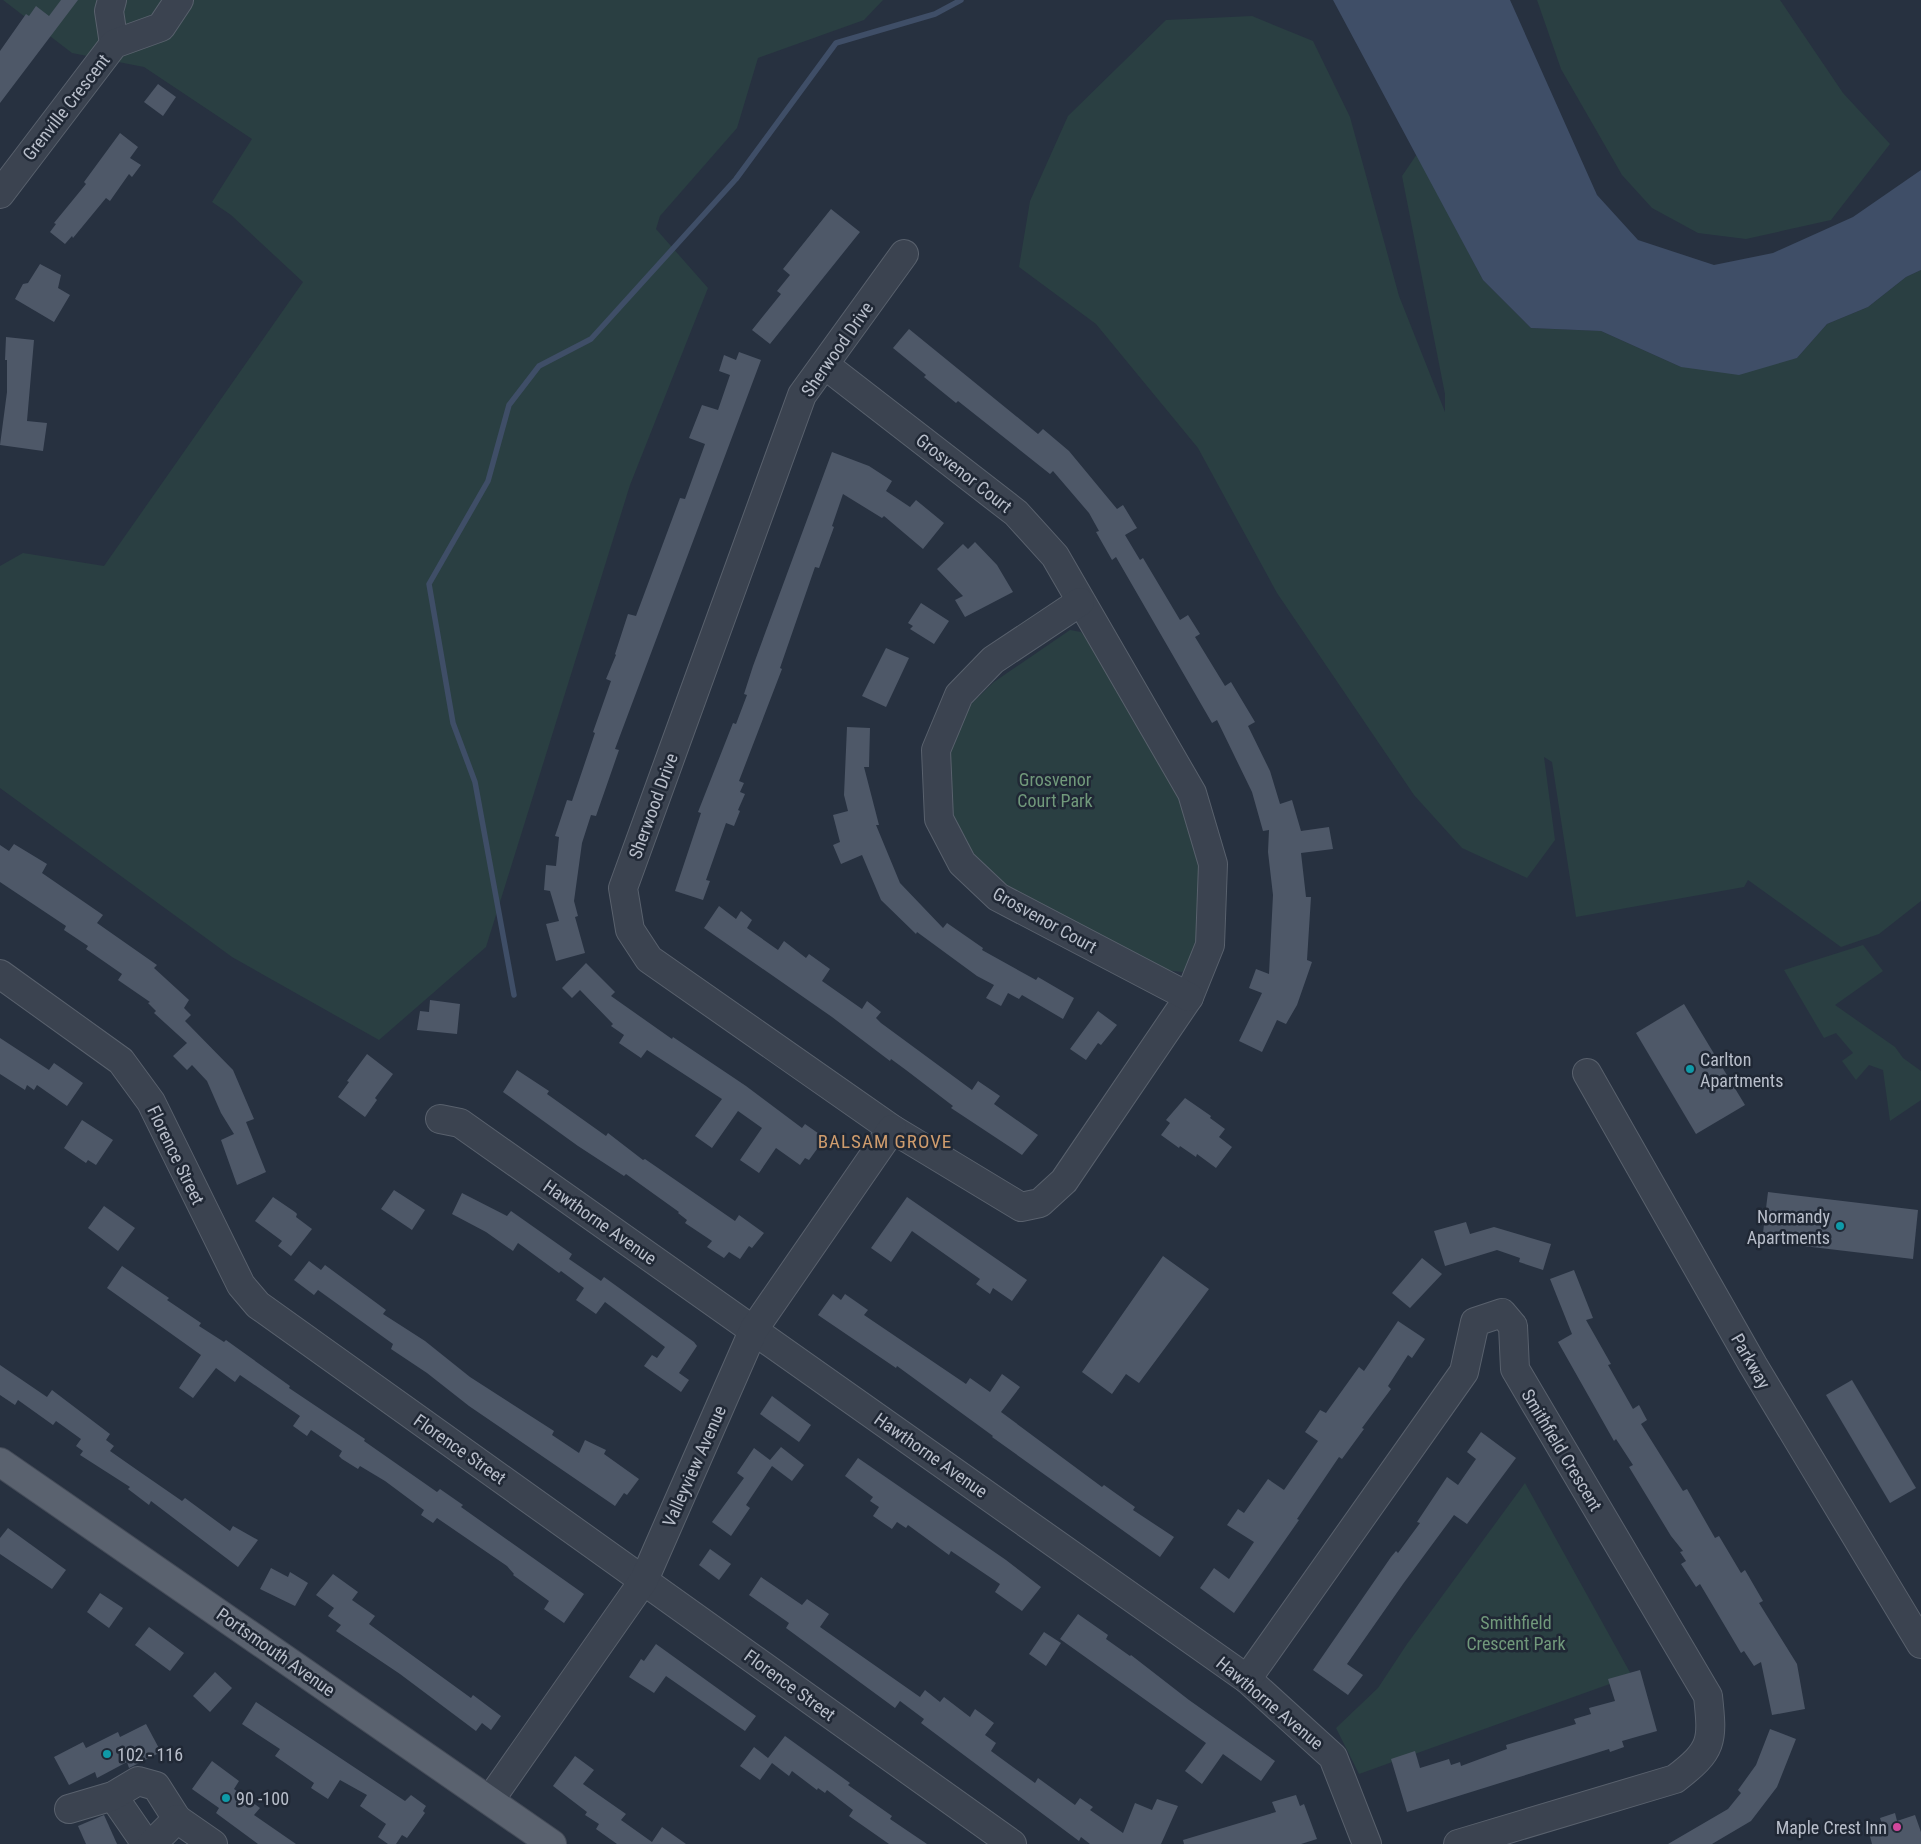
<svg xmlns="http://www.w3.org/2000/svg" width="1921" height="1844" viewBox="0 0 1921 1844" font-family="'Roboto Condensed',sans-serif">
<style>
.green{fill:#2a3f42}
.water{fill:#3f4e67}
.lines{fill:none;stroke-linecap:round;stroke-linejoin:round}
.stream{stroke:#3f4e67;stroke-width:5.5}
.building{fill:#4e5868}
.minor-casing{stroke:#59616d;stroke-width:30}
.major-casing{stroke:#454c59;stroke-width:30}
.minor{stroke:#3b4350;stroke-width:28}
.major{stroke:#5a626f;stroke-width:28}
.culture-dot{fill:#0f9aa8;stroke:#202835;stroke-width:2}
.hotel-dot{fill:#d1479c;stroke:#202835;stroke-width:2}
.labels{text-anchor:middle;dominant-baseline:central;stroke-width:5;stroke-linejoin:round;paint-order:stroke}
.street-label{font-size:18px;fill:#b8beca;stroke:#202835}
.park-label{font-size:18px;fill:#71997b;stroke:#202835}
.poi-label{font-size:18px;fill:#b8beca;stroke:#202835;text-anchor:start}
.neighbourhood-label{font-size:19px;letter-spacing:1px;fill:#cf9c6d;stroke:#202835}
</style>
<rect width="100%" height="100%" fill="#273140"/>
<g class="green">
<polygon points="3,0 883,0 864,20 758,58 737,128 660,216 656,229 708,288 630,485 486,947 379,1040 232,957 0,788 0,566 23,553 104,566 303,282 231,215 212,202 252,139 144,67 72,53"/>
<polygon points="1537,0 1780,0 1843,93 1890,144 1831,220 1746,239 1698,233 1652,208 1622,175 1561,69"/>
<polygon points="1252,16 1313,41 1350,117 1399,296 1445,412 1445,394 1402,176 1417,154 1483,280 1531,328 1601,331 1681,367 1797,358 1827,324 1868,307 1906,277 1921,270 1921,901 1879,934 1841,947 1748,880 1744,887 1576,917 1552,762 1544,757 1555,840 1527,878 1462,848 1414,795 1277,593 1198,448 1096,324 1019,267 1030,201 1068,116 1166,20"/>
<polygon points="1070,630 1081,632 1087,639 1188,809 1200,850 1203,927 1191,966 1182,972 1165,970 1002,884 975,858 953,817 946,756 967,708 994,682"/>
<polygon points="1863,945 1883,971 1835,1005 1895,1047 1903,1058 1921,1071 1921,1100 1890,1121 1883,1070 1869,1065 1856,1080 1842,1061 1853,1053 1836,1033 1824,1038 1784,970"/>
<polygon points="1525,1483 1632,1676 1359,1774 1336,1728 1378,1688 1407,1644"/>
</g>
<polygon class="water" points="1333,0 1510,0 1597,195 1638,240 1714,265 1773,253 1853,217 1921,170 1921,270 1906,277 1868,307 1827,324 1797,358 1739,375 1681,367 1601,331 1531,328 1483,280"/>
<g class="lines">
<polyline class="stream" points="514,995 475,782 453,723 429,584 488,481 509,405 539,366 591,339 736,179 836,43 935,14 961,0"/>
</g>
<g class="building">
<polygon points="61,0 78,0 0,103 0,51 26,14 29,16 36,6 49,16"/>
<polygon points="158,84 176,97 163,116 144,102"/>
<polygon points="120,133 138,147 130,158 141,165 132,177 129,174 110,201 106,198 73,238 72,236 65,244 50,232 56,224 54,223 86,184 84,182"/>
<polygon points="831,209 860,232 770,344 752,330 781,294 777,291 790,275 783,269"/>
<polygon points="40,264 61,275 58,288 70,295 54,322 15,299 23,284 28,283"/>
<polygon points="909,329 1038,434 1043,429 1069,451 1117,509 1123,505 1137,528 1125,535 1140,560 1143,558 1180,620 1188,615 1200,634 1195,637 1225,686 1231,682 1255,722 1248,726 1270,771 1280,804 1292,800 1301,831 1329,827 1333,849 1301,853 1306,897 1311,897 1307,960 1312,962 1297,1005 1286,1024 1277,1020 1262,1052 1239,1041 1262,993 1249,988 1256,969 1269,974 1273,895 1268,852 1269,830 1263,831 1252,792 1217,720 1212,723 1116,557 1112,560 1096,532 1099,531 1089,513 1053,471 1050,474 958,401 956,403 924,377 926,375 893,348"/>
<polygon points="6,337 34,340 27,421 47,423 43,451 0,445 7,392 7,360 5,360"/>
<polygon points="739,352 761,360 615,749 619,750 596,816 591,815 582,843 574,901 578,916 575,917 585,953 556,961 546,924 559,921 550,891 544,890 546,865 556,866 559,837 555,836 567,800 572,801 595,733 593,732 611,681 606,679 616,655 615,654 628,614 636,616 680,498 685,499 705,444 689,438 702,405 718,410 730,375 719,371 724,355 736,360"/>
<polygon points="832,452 869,466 892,481 886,491 910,507 916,500 944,523 923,549 884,516 882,518 843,494 832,526 834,527 819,568 815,567 780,668 782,669 739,781 744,783 740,792 745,794 738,810 740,811 734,826 726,823 706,880 710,881 703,900 675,891 701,813 698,812 733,723 736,724 747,695 744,694 753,666"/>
<polygon points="975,542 997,565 1013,592 965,617 955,600 963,596 937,569 963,544 968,549"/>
<polygon points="921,603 949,621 934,644 910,629 913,626 908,623"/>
<polygon points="886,648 909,658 886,707 862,696"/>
<polygon points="847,727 870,728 869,767 864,767 879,825 876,825 900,883 943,928 947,923 983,948 982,950 1036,980 1038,977 1074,998 1063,1019 1022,995 1019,999 1008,993 1001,1006 986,998 994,985 977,976 917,932 916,934 881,900 862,855 841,864 833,845 840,842 833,815 848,811 844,795"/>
<polygon points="14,844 47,864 42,873 103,915 97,923 157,965 154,968 189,1000 184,1008 191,1015 185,1021 233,1070 254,1119 246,1122 266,1172 237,1185 221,1140 234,1134 221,1113 207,1081 192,1065 187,1070 173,1056 187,1043 154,1013 156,1011 148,1003 150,1002 118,980 122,974 86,949 88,946 64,930 66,926 0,882 0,845 9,851"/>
<polygon points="719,906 736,919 741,911 752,920 747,928 778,950 784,941 806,958 809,954 830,969 822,981 862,1009 867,1001 881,1012 876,1018 881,1023 972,1090 978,1081 1000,1096 994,1104 1038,1135 1022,1155 951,1108 953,1106 906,1070 891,1059 890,1061 832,1017 704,928"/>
<polygon points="586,963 615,992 611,996 672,1039 673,1037 746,1086 802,1128 805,1124 825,1138 809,1160 805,1158 800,1165 776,1148 759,1173 740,1160 762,1128 738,1111 712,1148 695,1136 722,1099 647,1050 641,1058 619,1043 624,1035 611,1026 613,1024 580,990 572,998 562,988"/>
<polygon points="430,1000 460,1004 457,1034 417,1030 420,1011 429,1012"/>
<polygon points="1684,1004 1745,1105 1696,1134 1636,1033"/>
<polygon points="1098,1011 1117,1025 1101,1045 1098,1043 1086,1060 1070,1049"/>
<polygon points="0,1038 49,1070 54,1063 83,1083 67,1106 37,1085 34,1090 27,1085 25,1090 0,1074"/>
<polygon points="367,1054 393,1074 375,1098 377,1100 365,1117 338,1097 349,1082 347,1081"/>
<polygon points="517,1070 549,1091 547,1094 606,1136 608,1133 643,1160 645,1159 735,1221 739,1215 764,1233 752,1248 749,1246 740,1259 729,1252 724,1258 707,1247 712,1241 685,1223 687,1220 678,1213 679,1212 626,1174 624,1176 578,1146 503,1092"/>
<polygon points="1185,1098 1211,1116 1210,1118 1225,1129 1219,1137 1232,1147 1216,1168 1197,1154 1196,1157 1180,1146 1179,1148 1161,1135 1170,1123 1166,1120"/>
<polygon points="82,1120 113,1140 96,1165 88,1160 86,1163 64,1148"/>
<polygon points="394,1190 425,1210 412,1230 381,1209"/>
<polygon points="1768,1192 1918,1210 1913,1259 1762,1241"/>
<polygon points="462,1193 507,1216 511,1211 572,1254 569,1259 601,1281 604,1277 694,1342 697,1346 679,1373 689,1380 681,1392 644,1366 652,1355 657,1358 665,1347 605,1302 596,1314 576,1300 584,1288 561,1271 559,1273 518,1243 513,1251 486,1232 452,1214"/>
<polygon points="273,1197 295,1212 297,1214 296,1217 312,1229 291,1256 278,1246 282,1241 255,1221"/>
<polygon points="907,1197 1027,1280 1012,1301 993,1288 990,1294 976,1284 980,1279 912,1231 891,1262 871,1248"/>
<polygon points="104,1206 135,1228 118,1251 88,1228"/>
<polygon points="1466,1222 1470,1234 1494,1227 1551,1244 1543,1270 1519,1262 1520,1258 1497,1250 1445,1266 1434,1231"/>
<polygon points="1163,1256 1209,1289 1139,1383 1126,1374 1112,1394 1082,1372"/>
<polygon points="1422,1258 1442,1274 1410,1308 1392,1293"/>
<polygon points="309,1261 321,1270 325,1265 386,1310 383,1314 425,1341 470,1377 554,1431 552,1435 579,1453 585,1440 606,1450 604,1454 639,1479 627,1495 624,1493 615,1506 469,1406 427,1373 391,1349 393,1344 318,1290 314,1295 294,1280"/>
<polygon points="122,1266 169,1298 167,1300 201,1323 199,1326 224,1342 226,1340 290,1386 289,1388 365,1439 364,1441 437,1492 440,1489 463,1505 461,1507 584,1594 564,1623 544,1609 549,1601 513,1575 514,1574 507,1566 437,1518 433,1523 421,1515 424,1510 385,1481 360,1466 358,1469 342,1459 339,1456 342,1451 311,1430 307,1436 293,1426 300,1416 240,1375 235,1382 216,1368 193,1398 179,1388 201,1355 107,1288"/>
<polygon points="1574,1270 1593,1318 1586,1320 1611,1364 1608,1365 1633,1409 1639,1405 1647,1420 1641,1424 1683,1491 1687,1489 1715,1538 1719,1536 1741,1573 1745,1570 1763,1601 1759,1603 1797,1664 1805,1709 1772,1715 1761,1662 1754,1666 1744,1651 1741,1653 1700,1584 1696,1587 1681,1564 1686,1561 1680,1552 1683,1551 1671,1536 1629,1467 1633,1465 1616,1439 1614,1441 1558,1342 1572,1334 1550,1279"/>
<polygon points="833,1294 841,1300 845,1294 868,1310 864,1315 966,1384 970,1378 990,1392 1002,1374 1020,1387 1001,1412 1102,1487 1104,1485 1135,1507 1133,1510 1174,1537 1160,1557 992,1437 993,1436 897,1366 896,1368 818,1315"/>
<polygon points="1398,1321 1425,1339 1412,1358 1408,1355 1388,1386 1391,1389 1362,1428 1364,1429 1342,1459 1339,1457 1297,1519 1299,1520 1234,1613 1200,1588 1214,1568 1229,1579 1254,1542 1227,1525 1238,1509 1244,1513 1268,1479 1284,1490 1318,1441 1305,1432 1320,1410 1326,1413 1359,1367 1364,1371"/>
<polygon points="0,1365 47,1397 52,1390 110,1434 106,1440 114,1446 110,1451 140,1472 182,1501 185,1498 230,1531 233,1526 258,1540 238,1567 151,1501 149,1505 128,1489 130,1487 80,1455 83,1451 76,1446 81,1439 56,1421 53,1425 18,1400 15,1405 0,1395"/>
<polygon points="1852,1380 1916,1488 1890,1503 1826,1395"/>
<polygon points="772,1396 811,1425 799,1442 760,1414"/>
<polygon points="1481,1432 1516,1458 1467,1524 1454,1515 1403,1584 1347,1664 1363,1675 1348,1695 1313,1670 1391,1557 1396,1551 1398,1553 1420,1523 1417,1522 1447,1477 1458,1485 1476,1459 1467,1452"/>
<polygon points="781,1447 804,1465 792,1481 772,1466 746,1505 750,1508 731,1536 712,1522 744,1478 737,1473 754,1448 770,1460"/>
<polygon points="858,1458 1006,1560 1041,1587 1022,1611 995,1592 1000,1584 951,1551 949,1555 908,1525 906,1528 897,1522 892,1529 873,1516 879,1507 870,1501 873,1497 845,1476"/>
<polygon points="8,1528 66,1570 52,1589 0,1554 0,1538"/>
<polygon points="710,1549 731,1564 719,1580 699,1565"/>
<polygon points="271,1568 288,1577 290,1572 308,1583 295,1606 260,1589"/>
<polygon points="333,1574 358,1592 352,1600 375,1616 369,1624 471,1698 473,1695 501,1716 491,1730 482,1723 476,1731 400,1674 336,1631 341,1625 328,1616 334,1608 316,1595"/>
<polygon points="761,1577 802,1605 807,1599 829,1614 820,1627 920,1697 925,1690 940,1702 944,1697 970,1717 975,1709 994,1723 985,1735 996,1743 991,1751 1035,1783 1038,1778 1075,1805 1080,1798 1093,1807 1090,1810 1123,1833 1135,1803 1152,1810 1157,1799 1178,1806 1161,1844 1090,1844 1081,1837 1079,1841 921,1723 924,1719 900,1701 895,1708 786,1628 789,1623 749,1595"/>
<polygon points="100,1593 123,1608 109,1628 87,1612"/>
<polygon points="1078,1614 1108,1635 1106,1639 1130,1656 1131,1655 1189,1700 1275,1761 1261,1781 1223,1754 1202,1784 1185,1771 1206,1743 1060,1639"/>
<polygon points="149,1627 184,1653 170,1671 135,1645"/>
<polygon points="1044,1632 1061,1643 1046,1666 1029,1654"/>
<polygon points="656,1644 756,1716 745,1731 666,1676 654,1693 629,1677 641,1659 644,1661"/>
<polygon points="1640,1670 1657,1731 1622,1741 1624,1747 1610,1752 1609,1749 1407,1812 1391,1759 1415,1751 1420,1768 1449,1759 1451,1765 1460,1762 1461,1766 1507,1749 1506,1745 1576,1724 1574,1719 1591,1714 1589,1708 1615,1701 1608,1679"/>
<polygon points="215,1672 232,1688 210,1712 193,1696"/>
<polygon points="256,1702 405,1801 411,1795 426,1806 423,1811 425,1813 407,1838 402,1835 396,1844 388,1844 378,1837 386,1824 360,1806 367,1795 340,1780 328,1799 311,1788 314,1783 275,1756 280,1749 242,1724"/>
<polygon points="146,1724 161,1752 129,1768 127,1762 97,1778 95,1772 69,1785 54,1757 83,1742 86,1748 118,1732 120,1737"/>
<polygon points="1770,1729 1796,1739 1777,1787 1751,1821 1712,1844 1668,1844 1728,1809 1741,1793 1738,1790 1756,1765"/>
<polygon points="785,1736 850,1783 848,1785 892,1816 890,1819 927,1844 889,1844 849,1816 853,1810 827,1790 825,1793 818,1788 817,1790 792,1771 789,1776 772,1763 760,1780 740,1766 754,1747 768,1758"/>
<polygon points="575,1756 594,1770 583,1784 626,1814 621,1820 652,1842 662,1827 686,1844 617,1844 596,1829 599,1824 585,1815 587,1812 553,1786"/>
<polygon points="212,1761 239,1781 234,1789 260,1808 254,1815 296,1844 258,1844 216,1813 219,1808 192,1789"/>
<polygon points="1296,1795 1300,1806 1304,1804 1317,1839 1301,1844 1184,1844 1183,1840 1276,1812 1272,1802"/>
<polygon points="1895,1813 1897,1821 1915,1815 1921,1832 1921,1844 1872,1844 1868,1829 1882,1824 1880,1818"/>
<polygon points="104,1815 117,1844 86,1844 78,1826"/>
</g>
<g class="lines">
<g class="minor-casing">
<g id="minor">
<polyline points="112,0 109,11 114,44"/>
<polyline points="0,194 114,44 161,27 179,0"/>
<polyline points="825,365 1016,513 1055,556 1192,793 1213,864 1210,945 1189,997 1064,1181 1040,1203 1021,1207 892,1129 649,959 630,930 623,888 802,395 904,254"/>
<polyline points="1080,602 993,660 959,695 936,750 939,819 962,863 998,897 1189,997"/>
<polyline points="0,974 121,1061 151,1102 241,1285 258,1305 1012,1844"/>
<polyline points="1587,1073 1753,1365 1921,1644"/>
<polyline points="440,1119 460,1123 1247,1679 1333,1757 1367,1844"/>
<path d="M1247,1679l217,-307 11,-50 27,-9 11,13 2,43 193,327c5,46 5,54 -33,83l-217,65"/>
<polyline points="113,1796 146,1844"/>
<polyline points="490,1800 644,1580 754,1329 892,1129"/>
<polyline points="69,1809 113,1796 138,1781 156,1786 177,1819"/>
<polyline points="152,1844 177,1819 213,1844"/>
</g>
</g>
<g class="major-casing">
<polyline id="major" points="0,1462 552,1844"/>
</g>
<use href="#minor" class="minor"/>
<use href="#major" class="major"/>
</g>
<g class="culture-dot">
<circle cx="1690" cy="1069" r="5"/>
<circle cx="1840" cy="1226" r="5"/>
<circle cx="107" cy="1754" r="5"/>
<circle cx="226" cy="1798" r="5"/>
</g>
<circle class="hotel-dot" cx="1897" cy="1827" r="5"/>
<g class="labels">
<g class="street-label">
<text transform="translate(66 107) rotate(-52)">Grenville Crescent</text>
<text transform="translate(837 349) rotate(-55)">Sherwood Drive</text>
<text transform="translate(964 473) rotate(38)">Grosvenor Court</text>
<text transform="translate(653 806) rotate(-70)">Sherwood Drive</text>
<text transform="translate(1045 920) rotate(29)">Grosvenor Court</text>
<text transform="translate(176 1155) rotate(64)">Florence Street</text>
<text transform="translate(600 1222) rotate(35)">Hawthorne Avenue</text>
<text transform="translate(1751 1361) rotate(60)">Parkway</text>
<text transform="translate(460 1449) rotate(35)">Florence Street</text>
<text transform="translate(1562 1450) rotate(59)">Smithfield Crescent</text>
<text transform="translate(931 1455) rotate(35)">Hawthorne Avenue</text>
<text transform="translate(694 1466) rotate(-66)">Valleyview Avenue</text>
<text transform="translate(276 1652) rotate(35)">Portsmouth Avenue</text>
<text transform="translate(790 1685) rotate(36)">Florence Street</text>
<text transform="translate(1270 1703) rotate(40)">Hawthorne Avenue</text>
</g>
<g class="park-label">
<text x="1055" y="779">Grosvenor<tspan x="1055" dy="21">Court Park</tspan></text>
<text x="1516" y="1622">Smithfield<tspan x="1516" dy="21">Crescent Park</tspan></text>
</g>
<g class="poi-label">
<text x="1700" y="1059">Carlton<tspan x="1700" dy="21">Apartments</tspan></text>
<text x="1830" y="1216" text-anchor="end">Normandy<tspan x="1830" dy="21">Apartments</tspan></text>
<text x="117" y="1754">102 - 116</text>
<text x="236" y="1798">90 -100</text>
<text x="1887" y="1827" text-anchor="end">Maple Crest Inn</text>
</g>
<g class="neighbourhood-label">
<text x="885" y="1141">BALSAM GROVE</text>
</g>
</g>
</svg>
